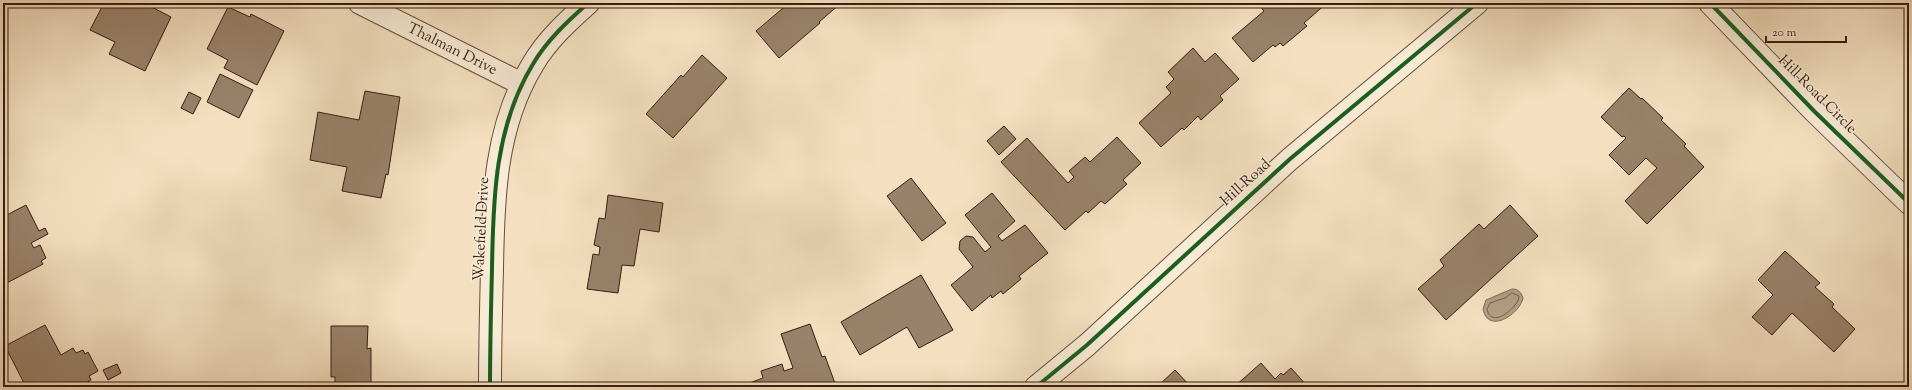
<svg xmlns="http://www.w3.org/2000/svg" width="1912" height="390" viewBox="0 0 1912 390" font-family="'Sorts Mill Goudy',serif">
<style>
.water{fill:#b49d84;stroke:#826955}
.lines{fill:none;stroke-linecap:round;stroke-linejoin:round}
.shore{stroke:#765c4a;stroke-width:1}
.building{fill:#99826b;stroke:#371c0f}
.minor-casing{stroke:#664d3b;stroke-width:24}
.minor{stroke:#f8ebd6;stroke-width:22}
.cycleway-casing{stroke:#f8ebd6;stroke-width:6}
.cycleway{stroke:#1b5e20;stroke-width:4}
.labels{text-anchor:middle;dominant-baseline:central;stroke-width:3;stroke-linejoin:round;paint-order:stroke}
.street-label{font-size:15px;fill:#371c0f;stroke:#f8ebd6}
</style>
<rect width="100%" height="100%" fill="#f4e0c0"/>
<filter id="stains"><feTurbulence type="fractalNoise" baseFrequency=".005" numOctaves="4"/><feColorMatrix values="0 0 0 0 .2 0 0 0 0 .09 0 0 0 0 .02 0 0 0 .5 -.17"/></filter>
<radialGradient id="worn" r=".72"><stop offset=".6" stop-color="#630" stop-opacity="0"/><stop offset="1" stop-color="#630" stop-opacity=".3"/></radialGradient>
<path class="water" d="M1512,289c6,0 9,3 11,9 -3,16 -35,37 -40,11l3,-9z"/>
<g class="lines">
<path class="shore" d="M1512,293l7,3c1,9 -27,35 -32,13l3,-6 15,-5z"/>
</g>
<g class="building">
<polygon points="104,3 144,3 171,17 145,71 109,54 115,42 90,30"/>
<polygon points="789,3 840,4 819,22 820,23 779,58 756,31"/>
<polygon points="1262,3 1327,3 1304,23 1307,26 1283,46 1280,43 1275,47 1273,45 1253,62 1232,38 1264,11 1259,5"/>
<polygon points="228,7 250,17 251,14 284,31 257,85 224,68 228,60 207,49"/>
<polygon points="1193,48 1205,62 1215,53 1239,79 1220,96 1223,100 1201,120 1198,116 1184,130 1182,128 1161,147 1139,123 1171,93 1166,87 1174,79 1168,72"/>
<polygon points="702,55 727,78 673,138 646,114 681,75 683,77"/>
<polygon points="220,74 253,90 239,118 207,102"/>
<polygon points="1629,88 1641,99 1642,98 1663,118 1661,120 1686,144 1684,146 1704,167 1647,224 1625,201 1657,168 1646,158 1629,175 1609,155 1626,138 1624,136 1622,137 1601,117"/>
<polygon points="365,91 400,97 388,175 386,174 381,198 342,191 347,167 310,160 318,112 359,120"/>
<polygon points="189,92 201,98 193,114 181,108"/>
<polygon points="1004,126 1016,139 999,155 987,141"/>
<polygon points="1117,137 1141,163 1123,180 1127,184 1105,204 1101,201 1088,213 1086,211 1065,230 1001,162 1027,138 1068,183 1074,177 1069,171 1085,157 1090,162"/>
<polygon points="911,178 946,223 922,241 887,196"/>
<polygon points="992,193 1015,221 998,236 1002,241 1025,225 1048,253 1019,276 1021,279 1003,294 1001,291 992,298 991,295 972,311 951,285 973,267 959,249 960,241 966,236 973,237 985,252 991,247 965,215"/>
<polygon points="608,195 663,203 659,232 640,229 634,266 622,265 618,293 587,289 593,254 599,255 600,247 594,245 599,218 605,219"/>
<polygon points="26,205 39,231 45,228 48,234 31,243 34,248 40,245 46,258 41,261 43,264 3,285 3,217"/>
<polygon points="1510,205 1538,236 1446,320 1418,289 1444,266 1440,260 1479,224 1484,229"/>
<polygon points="1785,251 1820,283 1815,287 1834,304 1832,307 1855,329 1834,352 1792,313 1772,335 1752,317 1773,295 1758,280"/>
<polygon points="921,275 953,330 919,348 907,327 860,355 841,322"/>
<polygon points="810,324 822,357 825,356 836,386 739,387 763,378 761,371 782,364 784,371 793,368 781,334"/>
<polygon points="45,325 61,355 73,348 76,353 83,350 85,354 88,352 98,371 89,376 91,380 78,387 26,387 5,346"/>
<polygon points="331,326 368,326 367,349 371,348 371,387 335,387 335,377 331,377"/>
<polygon points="1261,363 1275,379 1281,373 1283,375 1291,368 1308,387 1234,387"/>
<polygon points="117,364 121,373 108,380 103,370"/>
<polygon points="1175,370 1191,387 1157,387"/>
</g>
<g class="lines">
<g class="minor-casing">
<g id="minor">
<path id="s1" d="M360,3l162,81"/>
<polyline points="1710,3 1814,111 1909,203"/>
<path d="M490,387c0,-39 1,-79 2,-118 1,-71 3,-143 41,-205 14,-24 35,-43 55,-61"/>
<polyline points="1036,387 1087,345 1290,159 1477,3"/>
</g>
</g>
<use href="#minor" class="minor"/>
<g class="cycleway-casing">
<g id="cycleway">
<polyline points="1710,3 1814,111 1909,203"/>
<path d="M490,387c0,-39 1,-79 2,-118 1,-71 3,-143 41,-205 14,-24 35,-43 55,-61"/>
<polyline points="1036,387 1087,345 1290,159 1477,3"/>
</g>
</g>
<use href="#cycleway" class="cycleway"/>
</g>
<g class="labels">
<g class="street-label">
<text stroke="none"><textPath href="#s1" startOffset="103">Thalman Drive</textPath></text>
<text transform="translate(1817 95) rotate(45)">Hill Road Circle</text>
<text transform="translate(1246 183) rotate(-42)">Hill Road</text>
<text transform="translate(482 229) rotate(-87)">Wakefield Drive</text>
</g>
</g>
<rect width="1912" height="390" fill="none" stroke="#f4e0c0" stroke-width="16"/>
<rect x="4" y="4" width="1904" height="382" fill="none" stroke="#371c0f" stroke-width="2"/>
<rect x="8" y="8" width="1896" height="374" fill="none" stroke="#371c0f"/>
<path d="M1766 36v6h80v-6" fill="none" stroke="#371c0f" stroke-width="2"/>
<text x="1772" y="36" font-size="12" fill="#371c0f" stroke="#f8ebd6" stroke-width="3" paint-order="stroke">20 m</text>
<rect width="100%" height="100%" filter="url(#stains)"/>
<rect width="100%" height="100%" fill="url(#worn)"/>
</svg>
